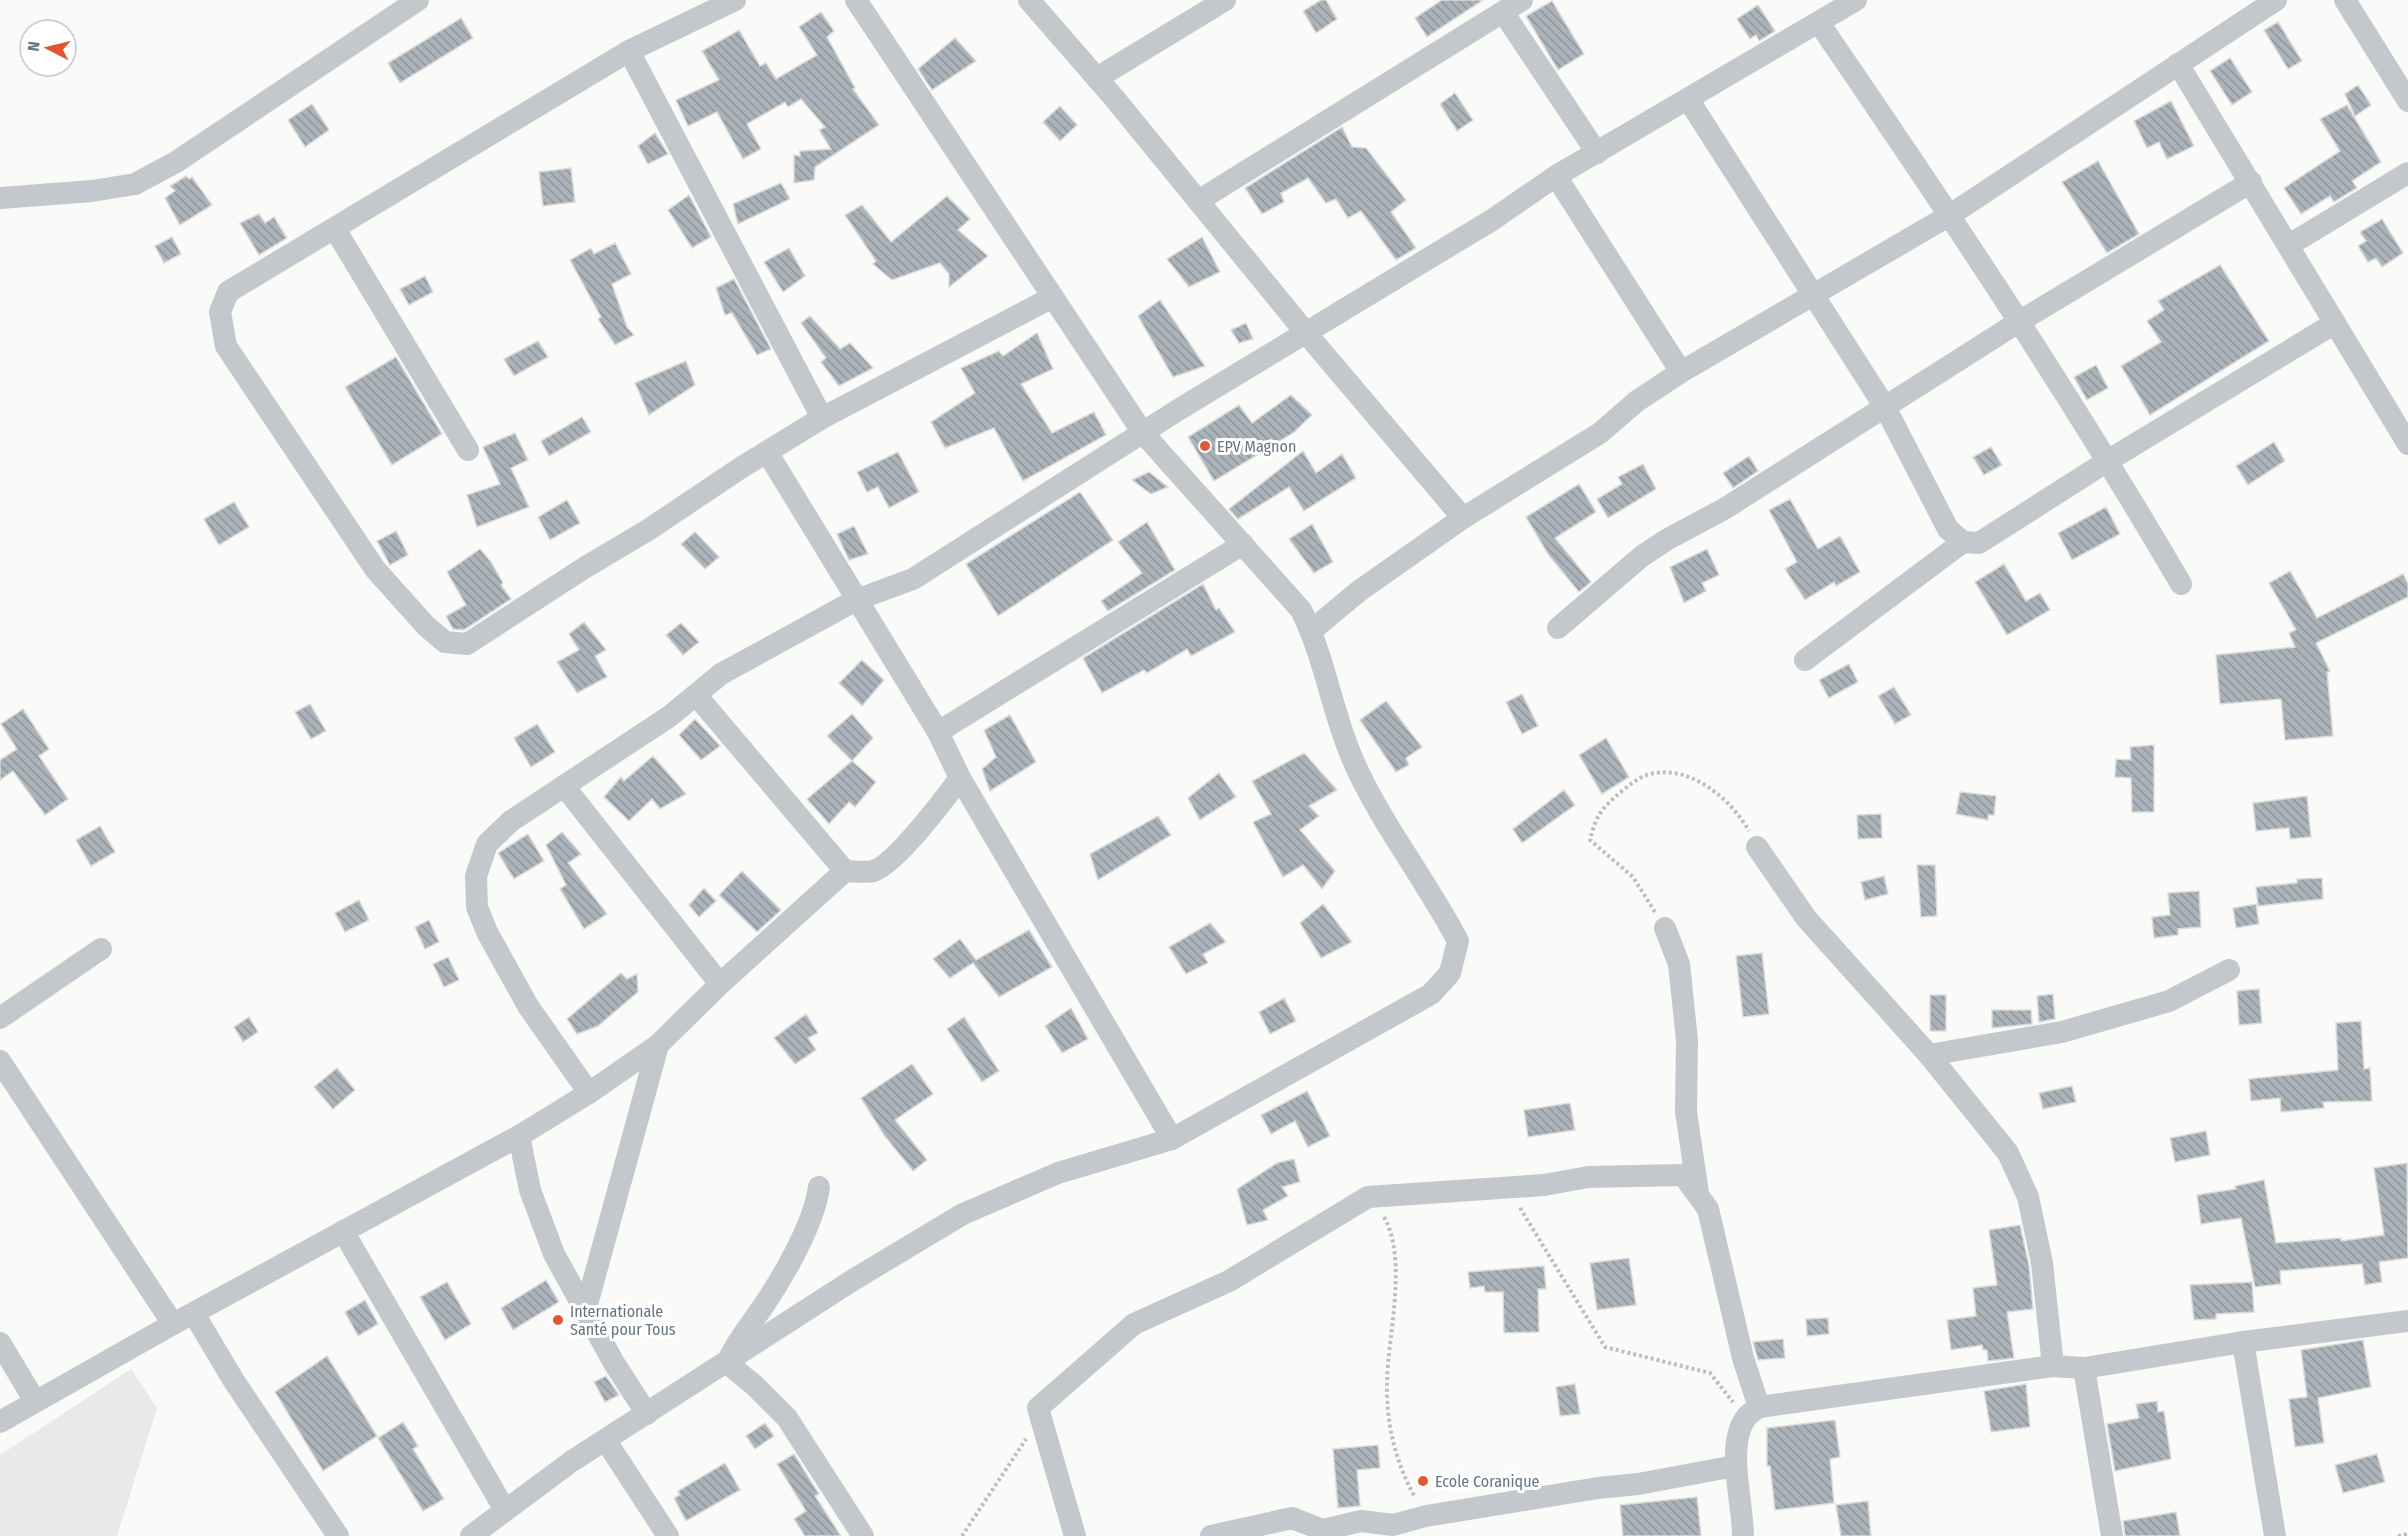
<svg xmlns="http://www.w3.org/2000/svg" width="2408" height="1536" viewBox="0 0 2408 1536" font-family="'Fira Sans Condensed',sans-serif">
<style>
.built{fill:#e8e9e9}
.building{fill:url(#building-back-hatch);stroke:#dcdcda;stroke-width:1.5}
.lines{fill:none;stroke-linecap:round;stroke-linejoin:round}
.path{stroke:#bbbfc2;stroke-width:4;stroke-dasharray:3 3;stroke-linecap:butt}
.minor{stroke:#c3c8cc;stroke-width:22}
.poi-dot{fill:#e4572e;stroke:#fff;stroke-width:2}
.labels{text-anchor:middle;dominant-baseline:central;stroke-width:6;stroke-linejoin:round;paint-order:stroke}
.poi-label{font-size:16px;fill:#657683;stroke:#fff;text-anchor:start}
</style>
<defs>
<pattern id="building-back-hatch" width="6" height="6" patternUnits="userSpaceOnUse" patternTransform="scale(1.5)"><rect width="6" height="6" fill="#aab3b9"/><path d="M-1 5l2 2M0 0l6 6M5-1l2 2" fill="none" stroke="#8e969c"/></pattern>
</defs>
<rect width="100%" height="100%" fill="#fafaf8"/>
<polygon class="built" points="131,1369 157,1408 117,1536 0,1536 0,1455"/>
<g class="building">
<polygon points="1321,0 1326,0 1337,19 1316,33 1303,11"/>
<polygon points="1442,0 1483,0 1427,37 1415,18"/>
<polygon points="1552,1 1584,54 1558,70 1526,16"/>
<polygon points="1758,5 1775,31 1759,41 1756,35 1750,39 1737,19"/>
<polygon points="821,12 834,31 827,37 855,88 853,89 879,125 815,167 814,180 794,183 794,155 800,156 800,151 831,149 819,130 825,127 801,99 788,107 785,102 747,124 761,149 743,159 717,112 688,126 676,100 719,80 702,51 739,30 760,66 766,63 776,79 817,55 799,27"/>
<polygon points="461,18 473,38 400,83 388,63"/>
<polygon points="2278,22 2302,61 2288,69 2264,30"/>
<polygon points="955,38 976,61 932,90 918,69"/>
<polygon points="2230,58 2252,92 2232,105 2210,71"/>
<polygon points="2358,85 2371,105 2355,116 2345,94"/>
<polygon points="1455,93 1473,120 1457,131 1440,104"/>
<polygon points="2171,101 2194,146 2167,159 2159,142 2147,148 2134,121"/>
<polygon points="312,104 329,130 305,147 288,120"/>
<polygon points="2347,105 2381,162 2352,181 2357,188 2334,202 2330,196 2301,214 2284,188 2340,151 2320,119"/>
<polygon points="1060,106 1077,125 1060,141 1043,122"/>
<polygon points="1342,127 1352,147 1366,148 1406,200 1391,212 1416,248 1396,260 1361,211 1348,218 1336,199 1326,203 1308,178 1281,193 1284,202 1262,214 1245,188"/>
<polygon points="655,133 668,154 648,164 638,146"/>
<polygon points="2098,161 2139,234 2107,253 2062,182"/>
<polygon points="571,168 575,202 543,206 539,172"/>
<polygon points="186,176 189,179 192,177 212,205 180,225 165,198 175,191 170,186"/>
<polygon points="781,183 790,199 738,224 733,204"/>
<polygon points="689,195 711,237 692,248 668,210"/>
<polygon points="947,196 970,219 958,230 988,256 949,287 949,274 940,263 892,280 873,264 876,261 845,215 862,205 891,242"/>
<polygon points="259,214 265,223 274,217 287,238 259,255 240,223"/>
<polygon points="2382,219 2403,253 2382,267 2376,258 2368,262 2358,246 2366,241 2360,232"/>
<polygon points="172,237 181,254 164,263 155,246"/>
<polygon points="1202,237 1220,272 1189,287 1167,259"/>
<polygon points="615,243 631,274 612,284 627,327 634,335 615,345 598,319 601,317 570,260 591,248 594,254"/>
<polygon points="789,248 805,276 783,292 764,262"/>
<polygon points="2220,265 2269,341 2150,415 2121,366 2161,342 2147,321 2164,310 2158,301"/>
<polygon points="425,276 433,292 409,305 400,289"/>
<polygon points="734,279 771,349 757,355 732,313 725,315 716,288"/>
<polygon points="1160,300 1205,366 1173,377 1138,316"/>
<polygon points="810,316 840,349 850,343 873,368 839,386 821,362 826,358 801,323"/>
<polygon points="1246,323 1253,339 1239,343 1231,330"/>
<polygon points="1037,333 1053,369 1021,384 1052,433 1094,412 1106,435 1023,481 994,428 945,448 931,422 975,393 961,368 999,351 1003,356"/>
<polygon points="538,341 548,357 514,376 504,359"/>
<polygon points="396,357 442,434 392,465 345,387"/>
<polygon points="686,361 695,385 649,415 635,383"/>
<polygon points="2096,365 2108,388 2087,400 2074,377"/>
<polygon points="1291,395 1312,415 1293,433 1214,481 1188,437 1239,405 1252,423"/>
<polygon points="582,417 591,432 549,456 541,441"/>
<polygon points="515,433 528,460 511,468 529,507 477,527 467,495 500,484 483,447"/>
<polygon points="2274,442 2285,461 2248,485 2236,466"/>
<polygon points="1991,447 2002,465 1984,475 1973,457"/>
<polygon points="1303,451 1316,473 1342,454 1356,478 1304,511 1289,487 1238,519 1229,509"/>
<polygon points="898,452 919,492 889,508 878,487 867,492 857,472"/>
<polygon points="1749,456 1758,471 1733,488 1723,473"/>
<polygon points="1643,464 1656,489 1608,518 1597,499 1622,484 1618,477"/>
<polygon points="1149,472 1168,487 1151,494 1132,480"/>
<polygon points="1579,484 1596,512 1555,538 1591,582 1579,592 1548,554 1526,517"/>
<polygon points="1080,492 1113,540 998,616 966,564"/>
<polygon points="1790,499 1818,549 1840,536 1860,572 1836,586 1834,582 1805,600 1785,569 1797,562 1769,510"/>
<polygon points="567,500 580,523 550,540 538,517"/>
<polygon points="234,502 249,527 219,545 204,519"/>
<polygon points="2106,507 2120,534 2072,560 2058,533"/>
<polygon points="1147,522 1175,570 1108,611 1101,601 1142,573 1118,542"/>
<polygon points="1312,524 1333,562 1314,573 1289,539"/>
<polygon points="854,526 868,554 849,560 837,534"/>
<polygon points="396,531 408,555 390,565 377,541"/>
<polygon points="695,532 719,557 705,569 681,544"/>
<polygon points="480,549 491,562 503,583 501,585 511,599 464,630 453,629 446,616 466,605 447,572"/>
<polygon points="1707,549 1719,575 1702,583 1706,591 1684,603 1670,567"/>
<polygon points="2004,564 2026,601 2040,593 2050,610 2007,635 1975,582"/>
<polygon points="2290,571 2317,618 2403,574 2408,584 2408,597 2316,643 2330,671 2327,672 2333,736 2285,740 2281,699 2220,704 2216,655 2295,647 2289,633 2296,630 2269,583"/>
<polygon points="1203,584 1216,610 1219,608 1235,632 1191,656 1187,649 1147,673 1144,670 1102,693 1083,658"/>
<polygon points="584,622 606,650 595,656 607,677 577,693 557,662 579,650 569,634"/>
<polygon points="681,623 699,642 683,655 666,635"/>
<polygon points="862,660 884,680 862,706 839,683"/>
<polygon points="1849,664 1858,682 1829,698 1819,680"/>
<polygon points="1894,687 1911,715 1895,724 1878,696"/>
<polygon points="1522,694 1538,726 1522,734 1506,702"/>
<polygon points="1386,701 1422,747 1406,758 1409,765 1396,772 1360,720"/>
<polygon points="310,704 326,731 311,739 295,712"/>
<polygon points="23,709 49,749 39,756 68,799 45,815 13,771 0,780 0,760 17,749 1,724"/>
<polygon points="852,714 873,738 852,761 827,736"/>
<polygon points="1010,715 1036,762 990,791 982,769 996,757 984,730"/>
<polygon points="695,719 720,746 701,760 679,735"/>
<polygon points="537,724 555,752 531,767 514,738"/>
<polygon points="1606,738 1629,777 1602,794 1579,755"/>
<polygon points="2154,745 2154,812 2132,812 2131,778 2115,777 2116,759 2131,760 2130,747"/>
<polygon points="1304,753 1337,790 1309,806 1319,816 1300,830 1335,871 1322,889 1303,865 1283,877 1253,822 1271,814 1252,781"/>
<polygon points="653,756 686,794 660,809 652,799 629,821 604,797 621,777 624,781"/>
<polygon points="852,761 876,782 855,807 849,802 829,824 807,799"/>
<polygon points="1219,773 1236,797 1200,820 1188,798"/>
<polygon points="1564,790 1575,805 1522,843 1513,829"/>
<polygon points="1960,792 1996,796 1994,815 1988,815 1988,820 1956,814"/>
<polygon points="2307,796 2311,837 2290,839 2289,828 2256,831 2253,803"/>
<polygon points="1881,814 1882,838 1858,839 1857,815"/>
<polygon points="1158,816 1171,835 1098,880 1090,854"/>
<polygon points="100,826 115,852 91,866 76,840"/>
<polygon points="562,832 581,854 568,863 607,914 584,929 560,889 566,885 546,845"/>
<polygon points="528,834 544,861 514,879 498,853"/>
<polygon points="1917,865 1935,865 1937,916 1921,917"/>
<polygon points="742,871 781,910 757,932 719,895"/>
<polygon points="1884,876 1888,894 1865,900 1861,882"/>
<polygon points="2322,878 2323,899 2258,906 2256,887 2297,883 2297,879"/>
<polygon points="704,888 716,901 699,917 689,905"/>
<polygon points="2199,891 2201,927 2178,929 2178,935 2154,938 2152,917 2170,915 2168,893"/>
<polygon points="359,900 369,920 345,932 335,913"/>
<polygon points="1323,904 1352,942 1321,958 1300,923"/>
<polygon points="2256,904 2259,924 2236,928 2233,908"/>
<polygon points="429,920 439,942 425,949 415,927"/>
<polygon points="1210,923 1226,942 1203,954 1208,963 1186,974 1169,947"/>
<polygon points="1029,930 1052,967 999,997 973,963 950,978 933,959 960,939 976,960"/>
<polygon points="1762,953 1769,1014 1743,1017 1736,956"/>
<polygon points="448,957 459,980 444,987 433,964"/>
<polygon points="621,973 627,979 637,974 638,992 598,1026 577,1034 567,1019"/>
<polygon points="2259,989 2262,1023 2239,1025 2237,991"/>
<polygon points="2053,994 2055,1019 2039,1022 2037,996"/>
<rect x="1930" y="995" width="16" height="36"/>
<polygon points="1284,998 1296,1021 1270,1034 1259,1012"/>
<polygon points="1071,1008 1088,1039 1062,1053 1045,1026"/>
<polygon points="1992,1010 2031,1010 2032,1024 1992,1028"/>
<polygon points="806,1014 818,1033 808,1038 816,1050 795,1064 774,1038"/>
<polygon points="249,1017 258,1032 243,1042 234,1027"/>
<polygon points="964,1017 999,1071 982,1082 947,1029"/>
<polygon points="2361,1021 2364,1069 2370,1068 2372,1101 2323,1102 2324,1108 2281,1112 2280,1098 2251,1101 2249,1079 2338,1070 2336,1023"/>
<polygon points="912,1064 933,1094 895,1120 927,1160 913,1171 884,1135 861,1098"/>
<polygon points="337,1068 355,1090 333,1109 314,1087"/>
<polygon points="2072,1086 2076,1102 2043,1109 2039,1093"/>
<polygon points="1307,1091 1330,1136 1308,1147 1295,1121 1271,1134 1261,1115"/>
<polygon points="1570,1103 1575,1130 1528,1137 1524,1110"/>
<polygon points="2206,1131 2210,1155 2175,1162 2170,1138"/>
<polygon points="1294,1159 1300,1182 1282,1187 1288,1196 1263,1210 1268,1220 1247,1225 1237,1189 1277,1163"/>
<polygon points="2407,1163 2408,1258 2379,1262 2382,1282 2365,1285 2362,1264 2280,1271 2281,1284 2255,1287 2241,1218 2201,1224 2197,1195 2236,1189 2235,1186 2264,1180 2276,1243 2341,1238 2341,1241 2384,1235 2374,1168"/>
<polygon points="2020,1225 2029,1265 2033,1309 2007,1312 2014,1358 1988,1361 1987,1350 1983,1350 1982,1345 1951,1350 1947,1320 1976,1316 1973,1288 1997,1285 1989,1230"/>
<polygon points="1629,1258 1636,1305 1597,1310 1590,1263"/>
<polygon points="1544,1266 1546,1289 1538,1289 1539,1332 1504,1333 1503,1292 1485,1292 1484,1286 1470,1288 1468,1272"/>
<polygon points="546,1280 559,1302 513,1330 501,1308"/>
<polygon points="447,1282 471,1324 445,1340 420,1297"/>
<polygon points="2252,1282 2254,1312 2216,1314 2216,1319 2194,1320 2190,1285"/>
<polygon points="365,1300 378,1324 358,1336 345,1312"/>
<polygon points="1828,1318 1829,1334 1807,1336 1806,1319"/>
<polygon points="1783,1339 1785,1358 1758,1360 1753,1342"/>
<polygon points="2363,1340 2371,1387 2318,1398 2324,1443 2295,1447 2289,1399 2307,1397 2301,1350"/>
<polygon points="327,1356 377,1436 323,1471 275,1392"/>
<polygon points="606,1376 619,1395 605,1402 594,1382"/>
<polygon points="1575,1384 1580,1414 1560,1416 1556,1387"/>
<polygon points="2026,1384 2030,1427 1991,1432 1984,1391"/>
<polygon points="2157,1401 2158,1412 2164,1411 2171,1459 2115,1471 2107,1424 2139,1418 2136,1404"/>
<polygon points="1835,1420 1840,1457 1830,1459 1834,1503 1775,1510 1770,1466 1767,1466 1767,1428"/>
<polygon points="403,1422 418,1446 413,1449 444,1499 423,1511 378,1438"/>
<polygon points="765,1423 774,1436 755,1449 746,1436"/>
<polygon points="1378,1445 1380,1468 1357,1470 1360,1506 1338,1508 1333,1449"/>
<polygon points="794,1454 819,1494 815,1496 841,1536 805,1536 794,1519 806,1511 777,1464"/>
<polygon points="2377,1454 2385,1482 2343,1493 2335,1465"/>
<polygon points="725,1463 740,1490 686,1521 674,1498 680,1495 678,1491"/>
<polygon points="1697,1497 1701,1536 1623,1536 1620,1505"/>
<polygon points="1868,1501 1871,1536 1841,1536 1836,1505"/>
<polygon points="2176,1512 2180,1536 2125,1536 2123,1521"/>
</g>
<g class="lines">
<g class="path">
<path d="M1655,912l-22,-35 -43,-37c6,-25 12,-32 32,-49 9,-7 17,-14 28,-17 40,-10 81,25 99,57"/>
<polyline points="1520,1208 1605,1347 1710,1373 1733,1402"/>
<path d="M1384,1217c24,42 4,118 3,165 -1,40 8,80 28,115"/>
<polyline points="962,1536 1026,1439"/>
<polyline points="2398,1536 2408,1534"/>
</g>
<g class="minor">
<polyline points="735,0 629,51 228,292 220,312 226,346 375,569 426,626 445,642 467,644 584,568 648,530 742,467 822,418 1053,297"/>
<polyline points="1029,0 1115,99 1306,333 1463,518"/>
<polyline points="2345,0 2408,101"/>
<polyline points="1503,12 1597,153"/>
<path d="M1819,23c126,184 250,369 362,561"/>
<polyline points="629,51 822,418"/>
<polyline points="2178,64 2408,444"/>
<polyline points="1097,78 1225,0"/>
<polyline points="1688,99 1885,407 1948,529 1963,542 1979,543 2109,460 2335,323"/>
<polyline points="1556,176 1856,0"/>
<polyline points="0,198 92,191 135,184 176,162 418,0"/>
<polyline points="1198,201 1522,0"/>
<polyline points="335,229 468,450"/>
<polyline points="2289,245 2408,173"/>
<polyline points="767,452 938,732 960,778 1172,1139"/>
<polyline points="1558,628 1642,556 1668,539 1724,509 2017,323 2251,182"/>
<polyline points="1311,631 1359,591 1463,518 1600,433 1637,401 1681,372"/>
<polyline points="1805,660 1963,542"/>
<polyline points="696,695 845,871"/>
<polyline points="938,732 1243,544"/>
<polyline points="564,786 720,984 658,1045 589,1093"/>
<polyline points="1757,847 1806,918 1929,1055 2008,1153 2028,1197 2042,1263 2053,1366"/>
<polyline points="1665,928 1679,964 1687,1040 1686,1112 1698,1193"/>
<path d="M720,984l125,-113c8,0 20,2 28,0 22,-6 73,-74 87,-93"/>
<polyline points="0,1018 101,949"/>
<polyline points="1929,1055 2062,1032 2169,1001 2229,970"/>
<polyline points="0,1061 173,1324"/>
<polyline points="519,1136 530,1190 554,1254 614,1363 647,1414"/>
<path d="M819,1187c-5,36 -34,87 -55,118 -13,20 -28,36 -37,58l27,22 33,33 76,118"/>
<polyline points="343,1231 505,1510"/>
<polyline points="586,1308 658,1045"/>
<polyline points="194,1314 234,1381 338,1536"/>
<polyline points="2243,1342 2275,1536"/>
<polyline points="0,1343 35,1401"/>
<polyline points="2084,1368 2112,1536"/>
<polyline points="0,1422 173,1324 519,1136 589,1093 528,1006 487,932 477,907 476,876 487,844 511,821 670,716 721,674 856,600 913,579 1178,410 1492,220 1556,176 1681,372 1950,215 2276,0"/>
<polyline points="606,1441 668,1536"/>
<path d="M471,1536l101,-75 281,-181 110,-66 95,-41 114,-34 259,-145 19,-21 8,-32c-33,-63 -82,-124 -108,-188 -19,-47 -26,-97 -49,-143l-158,-177 -287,-433"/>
<polyline points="1075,1536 1038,1408 1134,1324 1229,1281 1368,1197 1544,1185 1588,1177 1683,1175 1708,1209 1743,1358 1759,1407"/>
<polyline points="1211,1536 1292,1518 1323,1530 1361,1521 1393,1525 1426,1516 1598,1488 1638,1484 1735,1466"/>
<path d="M1743,1536c0,-34 -17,-89 2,-117 3,-5 10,-9 14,-12l294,-41 31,2 159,-26 165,-21"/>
</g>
</g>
<g class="poi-dot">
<circle cx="1205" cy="446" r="6"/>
<circle cx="558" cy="1320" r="6"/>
<circle cx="1423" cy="1481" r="6"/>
</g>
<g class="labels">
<g class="poi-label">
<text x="1217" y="446">EPV Magnon</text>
<text x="570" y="1311">Internationale<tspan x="570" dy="18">Santé pour Tous</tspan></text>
<text x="1435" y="1481">Ecole Coranique</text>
</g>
</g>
<g transform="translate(48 48) rotate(277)"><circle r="28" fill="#ffffff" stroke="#c1c8cd" stroke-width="1.5"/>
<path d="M0-4.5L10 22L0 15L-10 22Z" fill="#e4572e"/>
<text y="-9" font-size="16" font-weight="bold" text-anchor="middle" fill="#657683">N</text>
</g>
</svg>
